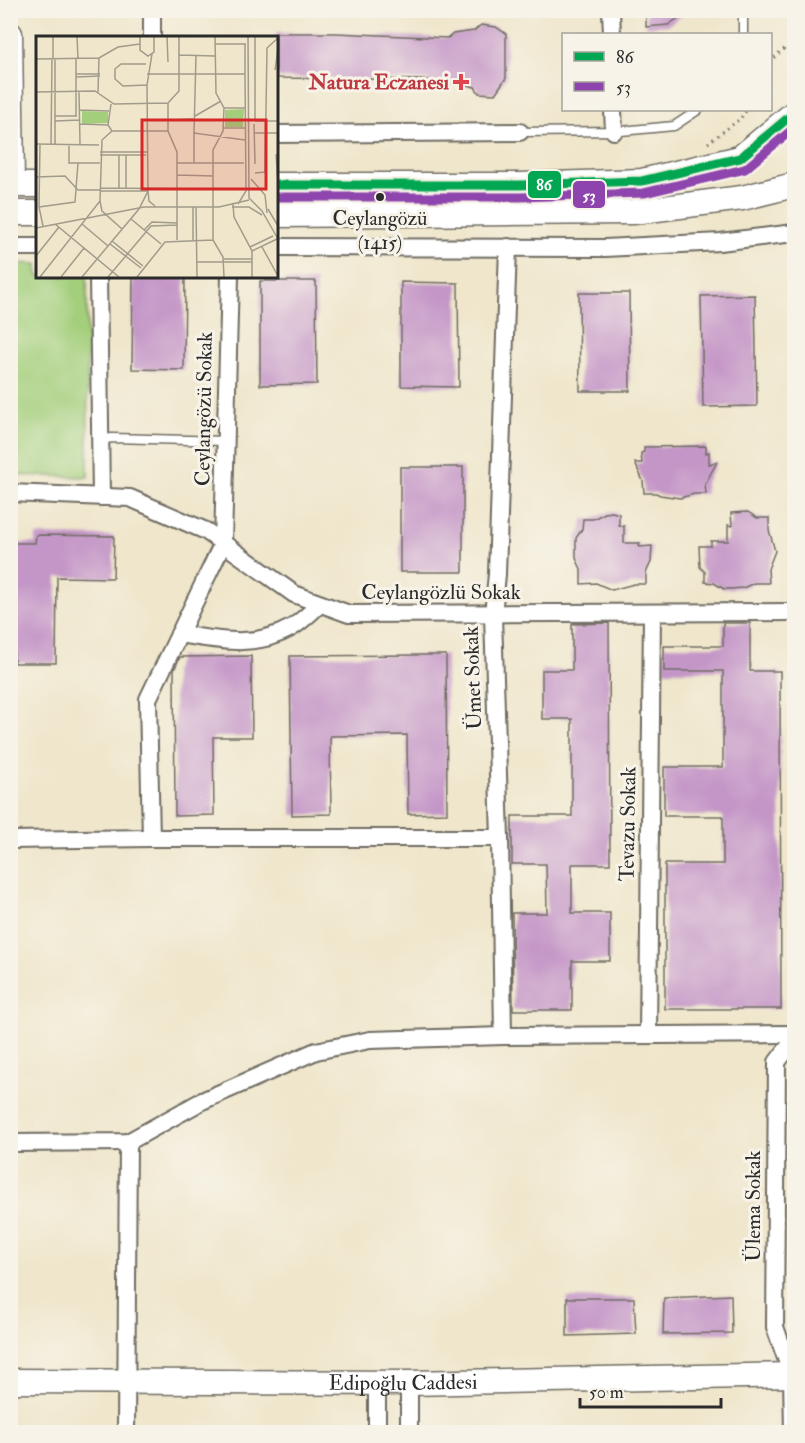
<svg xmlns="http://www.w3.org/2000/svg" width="805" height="1443" viewBox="0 0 805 1443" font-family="'IM FELL Double Pica',serif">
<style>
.green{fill:#a3cf7c;stroke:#677d54;stroke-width:1.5}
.building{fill:#c496c7}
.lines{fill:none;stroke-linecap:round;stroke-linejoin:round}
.lane-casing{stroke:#706c63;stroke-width:11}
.street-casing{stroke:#706c63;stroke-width:20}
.secondary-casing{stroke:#706c63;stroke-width:27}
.path{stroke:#706c63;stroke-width:3;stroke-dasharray:1.5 4.5;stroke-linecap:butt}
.lane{stroke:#fff;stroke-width:8}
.street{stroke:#fff;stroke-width:16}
.secondary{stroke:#fff;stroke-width:24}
.bus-1-casing{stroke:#f7f3e8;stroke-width:14}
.bus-2-casing{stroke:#f7f3e8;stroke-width:14}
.bus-1{stroke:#00a651;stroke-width:9}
.bus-2{stroke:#8e44ad;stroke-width:9}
.health-dot{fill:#e0444e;stroke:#f7f3e8;stroke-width:2}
.bus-dot{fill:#2b2b2b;stroke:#f7f3e8;stroke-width:2}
.labels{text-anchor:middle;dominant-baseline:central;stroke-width:6;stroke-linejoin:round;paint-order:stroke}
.bus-label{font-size:20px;fill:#2b2b2b;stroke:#f7f3e8}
.health-label{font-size:21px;font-weight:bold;fill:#be3a42;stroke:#f7f3e8;text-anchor:end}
.street-label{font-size:21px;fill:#2b2b2b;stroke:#f7f3e8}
.inset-road{fill:none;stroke:#a19b8b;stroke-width:1.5}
.view{fill:#d62828;fill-opacity:0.15;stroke:#d62828;stroke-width:3}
.inset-edge{fill:none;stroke:#2b2b2b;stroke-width:3}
.line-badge{stroke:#f7f3e8;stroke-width:2}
.badge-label{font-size:16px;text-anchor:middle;font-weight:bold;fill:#fff}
</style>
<rect width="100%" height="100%" fill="#f7f3e8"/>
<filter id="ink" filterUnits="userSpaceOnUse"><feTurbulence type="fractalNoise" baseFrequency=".0167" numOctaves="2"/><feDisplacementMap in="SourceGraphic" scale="12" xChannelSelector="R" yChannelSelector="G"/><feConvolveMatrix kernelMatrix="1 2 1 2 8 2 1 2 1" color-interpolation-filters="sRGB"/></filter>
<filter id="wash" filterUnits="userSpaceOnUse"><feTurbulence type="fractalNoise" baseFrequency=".008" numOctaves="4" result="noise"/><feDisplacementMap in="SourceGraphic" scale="24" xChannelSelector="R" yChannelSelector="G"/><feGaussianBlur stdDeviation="1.35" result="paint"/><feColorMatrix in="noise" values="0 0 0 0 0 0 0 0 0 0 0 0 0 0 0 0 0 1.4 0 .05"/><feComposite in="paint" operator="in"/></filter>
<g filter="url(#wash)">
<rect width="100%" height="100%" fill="#efe6cb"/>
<polygon class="green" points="11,263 37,264 38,276 87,276 88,477 11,475"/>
<g id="blocks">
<g class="building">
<polygon points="646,10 690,10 668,25 646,27"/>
<polygon points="481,25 496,27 506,34 506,78 495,94 479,93 475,87 462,84 428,85 428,80 276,78 276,33 335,33 448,38 453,34 474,31"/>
<polygon points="133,276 185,276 184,370 132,369"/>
<polygon points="260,281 316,281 317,384 260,385"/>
<polygon points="401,282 458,283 459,387 401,386"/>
<polygon points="579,293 629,293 630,391 580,391"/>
<polygon points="755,295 757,406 703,407 701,296"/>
<polygon points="706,446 706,453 709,452 709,464 717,462 705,484 706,494 694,494 680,498 660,495 656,493 644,493 643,481 635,463 642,463 641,453 644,452 644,447"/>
<rect x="400" y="467" width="63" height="105"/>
<polygon points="612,512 619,514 619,526 624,526 624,543 640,543 639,547 652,546 651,562 646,573 646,584 634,584 612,590 596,583 581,584 581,569 576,558 576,538 582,529 583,519 593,519 605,513"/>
<polygon points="748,512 757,518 769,518 769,530 775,551 768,569 769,583 754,583 743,588 730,589 724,589 714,583 705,582 705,572 700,567 699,546 711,546 711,541 728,541 728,525 732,526 731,513"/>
<polygon points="36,535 114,536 113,578 57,577 56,663 14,663 15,584 10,584 10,543 35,543"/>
<polygon points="609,623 610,864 572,864 572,913 610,913 610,961 572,961 572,1010 513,1010 512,913 547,913 546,864 512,864 512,816 572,816 572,719 542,719 542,670 572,670 572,624"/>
<polygon points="723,623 750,623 750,671 780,671 781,1009 665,1009 665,864 723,864 723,816 664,816 664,767 723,767 723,671 664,671 664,646 723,646"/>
<polygon points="421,655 446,655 447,813 408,814 407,735 330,736 331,814 292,815 290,656"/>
<polygon points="251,656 252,737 213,737 214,815 175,816 174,670 180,657"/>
<polygon points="731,1295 732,1333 663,1334 664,1298"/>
<polygon points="567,1298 634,1298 636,1334 567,1336"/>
</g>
</g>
</g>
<g filter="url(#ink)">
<use href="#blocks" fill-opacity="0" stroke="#706c63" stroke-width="1.5"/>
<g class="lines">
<g class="lane-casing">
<g id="lane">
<polyline points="743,10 743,34"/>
<polyline points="520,132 621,131 674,126 698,110"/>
<polyline points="100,440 112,438 226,441"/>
</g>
</g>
<g class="street-casing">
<g id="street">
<polyline points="152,10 152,38"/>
<polyline points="611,10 612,34"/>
<polyline points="613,110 614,131"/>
<polyline points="276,134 520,132"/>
<polyline points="10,247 38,247"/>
<polyline points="276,247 605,248 720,242 794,233"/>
<polyline points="98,276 101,497"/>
<polyline points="230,276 223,543 148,699 151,838 500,838"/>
<polyline points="10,493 130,498 206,531 294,594 349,614 794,612"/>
<path d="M179,634c40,6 74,15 112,-6 10,-6 20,-16 29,-24"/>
<polyline points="10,840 151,838"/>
<polyline points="648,1035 652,613"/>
<polyline points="503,1036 500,838 493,615 497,574 508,247"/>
<polyline points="10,1143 128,1142 202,1101 316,1051 370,1040 503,1036 794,1034"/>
<polyline points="126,1432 128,1142"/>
<polyline points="377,1432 377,1383"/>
<polyline points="409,1432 409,1383"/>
<polyline points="793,1432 792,1375 775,1327 777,1062 794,1040"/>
</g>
</g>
<g class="secondary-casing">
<g id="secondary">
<polyline points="10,34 12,185"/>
<polyline points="10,185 38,185"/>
<polyline points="276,185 520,185 642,181 740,158 794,113"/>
<polyline points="10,213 38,213"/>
<polyline points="276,215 633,212 742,198 794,185"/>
<path id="s1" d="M10,1381l399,2 385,-8"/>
</g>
</g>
<g class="path">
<polyline points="770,62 772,59 794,41"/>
<polyline points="708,143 740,119 747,110"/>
</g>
<use href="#lane" class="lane"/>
<use href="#street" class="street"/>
<use href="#secondary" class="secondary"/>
<g class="bus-1-casing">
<polyline id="bus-1" points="276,185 520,185 642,181 740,158 794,113"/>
</g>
<g class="bus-2-casing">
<polyline id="bus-2" points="276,197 520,197 644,193 745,169 794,128"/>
</g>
<use href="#bus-1" class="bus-1"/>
<use href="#bus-2" class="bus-2"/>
</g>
</g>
<path class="health-dot" d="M458 73h6v6h6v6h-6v6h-6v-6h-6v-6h6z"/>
<circle class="bus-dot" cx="380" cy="197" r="5"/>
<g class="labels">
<g class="bus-label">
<text x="380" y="218">Ceylangözü<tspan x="380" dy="24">(1415)</tspan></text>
</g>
<g class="health-label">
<text x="449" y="82">Natura Eczanesi</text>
</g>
<g class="street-label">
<text transform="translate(204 409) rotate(-89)">Ceylangözü Sokak</text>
<text x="441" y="592">Ceylangözlü Sokak</text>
<text transform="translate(473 678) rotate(-92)">Ümet Sokak</text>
<text transform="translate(628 824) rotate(-89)">Tevazu Sokak</text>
<text transform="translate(753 1206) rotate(-90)">Ülema Sokak</text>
<text stroke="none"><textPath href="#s1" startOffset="393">Edipoğlu Caddesi</textPath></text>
</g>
</g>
<g transform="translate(36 36)">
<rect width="242" height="242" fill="#efe6cb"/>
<path d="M208,73l-1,18h-18v-17zM46,75l26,1v11l-26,1z" fill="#a3cf7c"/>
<path class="inset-road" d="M41,0l1,23M104,0v14l8,6 6,-4v-16M131,0l1,26M179,0l1,57 8,15 -1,23 -10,19v90l10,17 1,20M212,0l1,162 13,13 16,28M179,8h31M143,19l36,1M0,23l63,-1 19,-11 22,-3M17,23v-23M110,28h-25l-6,5v10l8,7 24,-1M239,34l3,-21M40,38h24M111,38h98v-30M40,41l24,-1M0,56l59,-1 19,13 54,-1 11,-12v-55M43,56l1,52M62,56l1,-34M132,67v28l9,21v88M188,72h21M43,74l30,1M19,80h22M40,80v-57M159,80l26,-15M132,84l25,-1M19,85l25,-1M219,85v-85M219,85h23M44,88l28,1 4,6M218,88l1,40M72,89l3,-21M187,92h22M158,97l2,-78M218,97h24M0,108l63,1M4,108l-1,63 4,19M15,108l1,-85M19,108v-85M33,108v19h31M64,116h47M240,118l2,30M64,119h46M83,119v33M90,119v33M141,127h67M158,127v-30l51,7M219,137l10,-1 2,-124 11,-10M141,139l36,1M0,141l29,-1 13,14h22M215,143l14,16 2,18M64,152l113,1M64,155h48l1,10 6,5M64,165l2,10 20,18M197,168l1,13 18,34v26M202,168l8,-13 -1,-117M3,171l36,-5 3,-39M157,171v33M160,171l1,70M196,171h17l13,8M232,173l10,17M95,183l30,25M19,188l64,53M46,188l26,22M0,192l108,-21h75l30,-7M108,194l8,-8 25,1M76,205l31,25M74,208l31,24M214,211l23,-11M226,211l16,29M216,215l25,-12M0,220l23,-29M188,223h28M161,226h55M4,241l60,-76 2,-61 10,-9h56M25,241l23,-29M46,241l57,-68 9,-18 -1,-106 5,-31M72,241l43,-51 26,-1M101,241l28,-35 48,-2"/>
<path class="view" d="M106,84h124v69h-124z"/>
<rect width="242" height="242" class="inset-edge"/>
</g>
<g class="line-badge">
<rect x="527" y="170" width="35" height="29" rx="6" fill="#00a651"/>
<rect x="572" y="180" width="34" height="29" rx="6" fill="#8e44ad"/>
</g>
<g class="badge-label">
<text x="544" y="190">86</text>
<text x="589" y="201">53</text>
</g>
<rect width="805" height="1443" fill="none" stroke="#f7f3e8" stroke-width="36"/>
<rect x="562" y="33" width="210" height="78" fill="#f7f3e8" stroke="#a5a39c" stroke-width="1.5"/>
<rect x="574" y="52" width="30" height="9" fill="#00a651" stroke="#a5a39c" stroke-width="1.5"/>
<text x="616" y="63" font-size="18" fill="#2b2b2b">86</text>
<rect x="574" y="82" width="30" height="9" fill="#8e44ad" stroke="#a5a39c" stroke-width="1.5"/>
<text x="616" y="93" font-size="18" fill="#2b2b2b">53</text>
<path d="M580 1398v9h141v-9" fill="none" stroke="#2b2b2b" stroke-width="3"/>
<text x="589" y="1398" font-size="18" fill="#2b2b2b" stroke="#f7f3e8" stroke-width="4.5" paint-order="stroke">50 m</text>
</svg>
